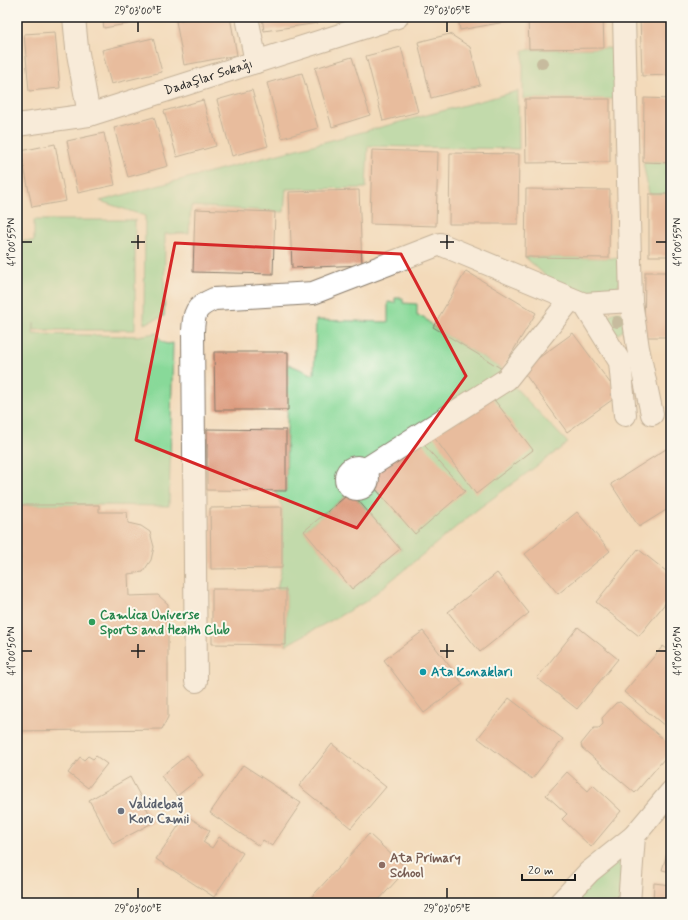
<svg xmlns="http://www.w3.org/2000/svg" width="688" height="920" viewBox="0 0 688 920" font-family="Mynerve,sans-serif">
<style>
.green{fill:#88d999;stroke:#527a5a;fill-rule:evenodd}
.building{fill:#db987a}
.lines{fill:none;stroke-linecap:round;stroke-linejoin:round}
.minor-casing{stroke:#887b6b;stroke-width:24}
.minor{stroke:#fff;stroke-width:22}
.tree{fill:#92967b}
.marked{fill:none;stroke:#d62828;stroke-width:3;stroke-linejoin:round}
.ticks{fill:none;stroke:#1c1c1c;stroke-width:1.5}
.leisure-dot{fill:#2e9e5b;stroke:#fbf7ec;stroke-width:1.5}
.culture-dot{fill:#0f9aa8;stroke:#fbf7ec;stroke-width:1.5}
.worship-dot{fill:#6b7280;stroke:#fbf7ec;stroke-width:1.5}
.education-dot{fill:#8d6e63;stroke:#fbf7ec;stroke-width:1.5}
.labels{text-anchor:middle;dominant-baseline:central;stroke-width:4;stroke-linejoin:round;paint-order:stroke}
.street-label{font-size:13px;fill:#1c1c1c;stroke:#fbf7ec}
.leisure-label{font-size:13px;font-weight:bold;fill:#27864d;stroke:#fbf7ec;text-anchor:start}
.culture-label{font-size:13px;font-weight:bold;fill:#0d838f;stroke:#fbf7ec;text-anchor:start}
.worship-label{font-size:13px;font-weight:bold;fill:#5b616d;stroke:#fbf7ec;text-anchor:start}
.education-label{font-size:13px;font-weight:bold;fill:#785e54;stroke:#fbf7ec;text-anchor:start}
.neatline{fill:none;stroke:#1c1c1c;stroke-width:1.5}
.ticks-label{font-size:10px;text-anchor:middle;fill:#1c1c1c}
</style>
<rect width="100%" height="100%" fill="#fbf7ec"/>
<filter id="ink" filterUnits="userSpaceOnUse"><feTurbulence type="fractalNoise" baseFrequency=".025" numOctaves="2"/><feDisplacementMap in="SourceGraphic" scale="8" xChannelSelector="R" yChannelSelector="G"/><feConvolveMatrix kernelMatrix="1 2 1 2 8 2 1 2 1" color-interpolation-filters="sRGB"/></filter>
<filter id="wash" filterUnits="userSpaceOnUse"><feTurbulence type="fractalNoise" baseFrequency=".012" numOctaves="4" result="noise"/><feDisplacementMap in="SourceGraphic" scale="16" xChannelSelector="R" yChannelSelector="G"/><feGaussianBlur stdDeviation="0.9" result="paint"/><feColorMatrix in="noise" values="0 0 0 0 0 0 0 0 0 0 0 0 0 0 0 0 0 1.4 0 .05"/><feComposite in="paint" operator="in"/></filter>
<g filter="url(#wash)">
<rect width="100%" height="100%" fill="#f3daba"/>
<g class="green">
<polygon points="604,48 625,49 626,97 610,99 523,99 523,50"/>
<polygon points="518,91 519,149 368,146 366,188 286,189 284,212 191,206 189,233 165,234 164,316 144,324 145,216 100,201"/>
<polygon points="643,162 671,163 671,194 649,194"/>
<path d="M34,220h101v110h-101v-7l-1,11 104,2 20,-3c3,8 7,13 16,10l-4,163 -70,-1h-82v-264h17z"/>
<polygon points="525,257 609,258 630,259 616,291 571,299"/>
<path d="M395,298h8v5l14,1v12l7,1 9,10 69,42 5,10 61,64 -90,66 -113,93 -79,43v-56h-9l5,-21v-61l-7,-16h11c0,-43 2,-85 2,-127l26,11 2,-55 72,2v-20l7,1zM351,492l51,58 -2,-1 -47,40 -49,-58z"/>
<path d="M619,312l3,1 2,17 -6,4 -4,-1 -8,-11c2,-8 5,-9 13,-10z"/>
<polygon points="634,836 629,903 560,903"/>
</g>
<g id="blocks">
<g class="building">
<polygon points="102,17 148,17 149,20 104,28"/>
<polygon points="195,17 230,17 237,55 184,65 176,21"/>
<polygon points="262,17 317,17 318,23 264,31"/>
<polygon points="458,17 516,17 516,20 460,30"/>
<polygon points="528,17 603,17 604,48 529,49"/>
<polygon points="640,17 671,17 671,75 642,76"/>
<polygon points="55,32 60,88 29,91 24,34"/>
<polygon points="450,34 470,47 480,85 431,98 418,42"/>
<polygon points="153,38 162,72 111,84 102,50"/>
<polygon points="401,47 418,112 383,121 366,56"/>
<polygon points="352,57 370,115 332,127 315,68"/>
<polygon points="302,73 318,128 282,138 267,83"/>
<polygon points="252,90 268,146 232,156 217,100"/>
<polygon points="644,98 671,99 671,163 643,162"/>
<polygon points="525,99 610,99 610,162 526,163"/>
<polygon points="203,100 216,146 177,157 164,111"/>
<polygon points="154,117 168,166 128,177 114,128"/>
<polygon points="104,133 115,185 78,193 67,141"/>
<polygon points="55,144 66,201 32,207 21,151"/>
<polygon points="372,150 438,152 436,226 370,224"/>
<polygon points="450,153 519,154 518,224 449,224"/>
<polygon points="526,189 610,190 609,258 525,257"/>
<polygon points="359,190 362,265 292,268 289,192"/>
<polygon points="17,194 21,210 17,211"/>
<rect x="649" y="194" width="22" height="62"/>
<polygon points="195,209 275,212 273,274 193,272"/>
<polygon points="466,271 536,313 502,369 433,327"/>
<polygon points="645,272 671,272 671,337 644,337"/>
<polygon points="573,333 619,395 567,432 522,370"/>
<polygon points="214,352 288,352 288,410 215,410"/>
<polygon points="489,393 533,450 476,494 433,436"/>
<polygon points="207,429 286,430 286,491 207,490"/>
<polygon points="417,437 465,491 415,534 368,480"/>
<polygon points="666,449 671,457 671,507 639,527 611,484"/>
<polygon points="351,492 400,549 352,589 304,531"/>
<polygon points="17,505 99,505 99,512 127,512 128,523 141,526 150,532 154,547 151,560 143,572 128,574 129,596 158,595 168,604 168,717 162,729 17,731 17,652 19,652 23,640 17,640 17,583 20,583 20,559 17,559"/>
<polygon points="282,507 282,568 211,569 210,508"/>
<polygon points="577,512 610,551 558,594 525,554"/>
<polygon points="638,549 671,575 671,596 639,636 596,602"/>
<polygon points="497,573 529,613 480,652 448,612"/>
<polygon points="212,589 286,589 286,645 212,644"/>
<polygon points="578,627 618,659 577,709 537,678"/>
<polygon points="423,631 463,684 424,713 384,660"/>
<polygon points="663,646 671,652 671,731 624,692"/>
<polygon points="509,698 563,739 532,779 478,738"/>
<polygon points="620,702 671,746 671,751 635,793 582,748 581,744 594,728 599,728 603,724 602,718 616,703"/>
<polygon points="332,744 386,787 351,828 299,786"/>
<polygon points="187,755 203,775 177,796 161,776"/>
<polygon points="88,756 93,759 96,756 107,764 88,788 68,773 80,757 84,760"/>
<polygon points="243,765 301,803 272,846 263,840 259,846 210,813"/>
<polygon points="567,772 588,791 593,785 621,811 591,847 562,819 567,814 546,795"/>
<polygon points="130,777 154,822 113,844 89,800"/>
<polygon points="186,815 210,831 203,842 212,848 219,837 243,853 214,897 156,859"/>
<polygon points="369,834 407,869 376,903 306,903"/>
<polygon points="671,840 671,872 662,870"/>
<polygon points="654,883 671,885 671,903 653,903"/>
</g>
</g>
</g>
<g filter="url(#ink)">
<use href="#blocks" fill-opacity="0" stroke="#887b6b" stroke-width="1"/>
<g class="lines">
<g class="minor-casing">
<g id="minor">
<polyline points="74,17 77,48 89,115"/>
<polyline points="247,17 256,62"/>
<polyline points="624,17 631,301 638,348 652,414"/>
<path id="s1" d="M17,125l72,-10 308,-98"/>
<polyline points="584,304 620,362 625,415"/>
<circle cx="357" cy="478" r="11"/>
<polyline points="364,470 507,379 571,299"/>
<path d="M196,681l-3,-349c1,-20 2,-25 21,-33l99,-6 127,-49 144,60 47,-3"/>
<polyline points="560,903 589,872 634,836 671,792"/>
<polyline points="629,903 634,836"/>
</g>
</g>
<use href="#minor" class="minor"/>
</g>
<g class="tree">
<circle cx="542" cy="63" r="6"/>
<circle cx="617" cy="322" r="6"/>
</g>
</g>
<path d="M0 0H688V920H0ZM175,243l226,11 65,122 -109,152 -221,-88z" fill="#f3daba" fill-opacity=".55" fill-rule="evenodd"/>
<path class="marked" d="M175,243l226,11 65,122 -109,152 -221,-88z"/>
<path class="ticks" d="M138,22v10M447,22v10M138,235v14M447,235v14M22,242h10M131,242h14M440,242h14M656,242h10M138,644v14M447,644v14M22,651h10M131,651h14M440,651h14M656,651h10M138,888v10M447,888v10"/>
<circle class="leisure-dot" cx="92" cy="622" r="4"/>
<circle class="culture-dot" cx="423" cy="672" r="4"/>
<circle class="worship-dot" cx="121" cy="811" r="4"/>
<circle class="education-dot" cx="382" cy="865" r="4"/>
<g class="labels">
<g class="street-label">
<text stroke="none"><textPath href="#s1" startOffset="198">Dadaşlar Sokağı</textPath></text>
</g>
<g class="leisure-label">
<text x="100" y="615">Camlica Universe<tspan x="100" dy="15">Sports and Health Club</tspan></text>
</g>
<g class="culture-label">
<text x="431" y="672">Ata Konakları</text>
</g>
<g class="worship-label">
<text x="129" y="804">Validebağ<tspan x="129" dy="15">Koru Camii</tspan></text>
</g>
<g class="education-label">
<text x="390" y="858">Ata Primary<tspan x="390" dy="15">School</tspan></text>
</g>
</g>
<rect width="688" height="920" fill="none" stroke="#fbf7ec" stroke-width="44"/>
<path d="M522 874v6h53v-6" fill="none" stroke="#1c1c1c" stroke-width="2"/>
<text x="528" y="874" font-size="12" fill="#1c1c1c" stroke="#fbf7ec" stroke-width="3" paint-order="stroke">20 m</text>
<rect x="22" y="22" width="644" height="876" class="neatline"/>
<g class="ticks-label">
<text x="138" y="14">29°03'00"E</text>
<text x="447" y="14">29°03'05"E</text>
<text transform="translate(11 242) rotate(-90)" y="4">41°00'55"N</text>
<text transform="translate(677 242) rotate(-90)" y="4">41°00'55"N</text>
<text transform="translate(11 651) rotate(-90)" y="4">41°00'50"N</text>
<text transform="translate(677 651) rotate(-90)" y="4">41°00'50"N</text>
<text x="138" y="912">29°03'00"E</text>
<text x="447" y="912">29°03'05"E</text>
</g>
</svg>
